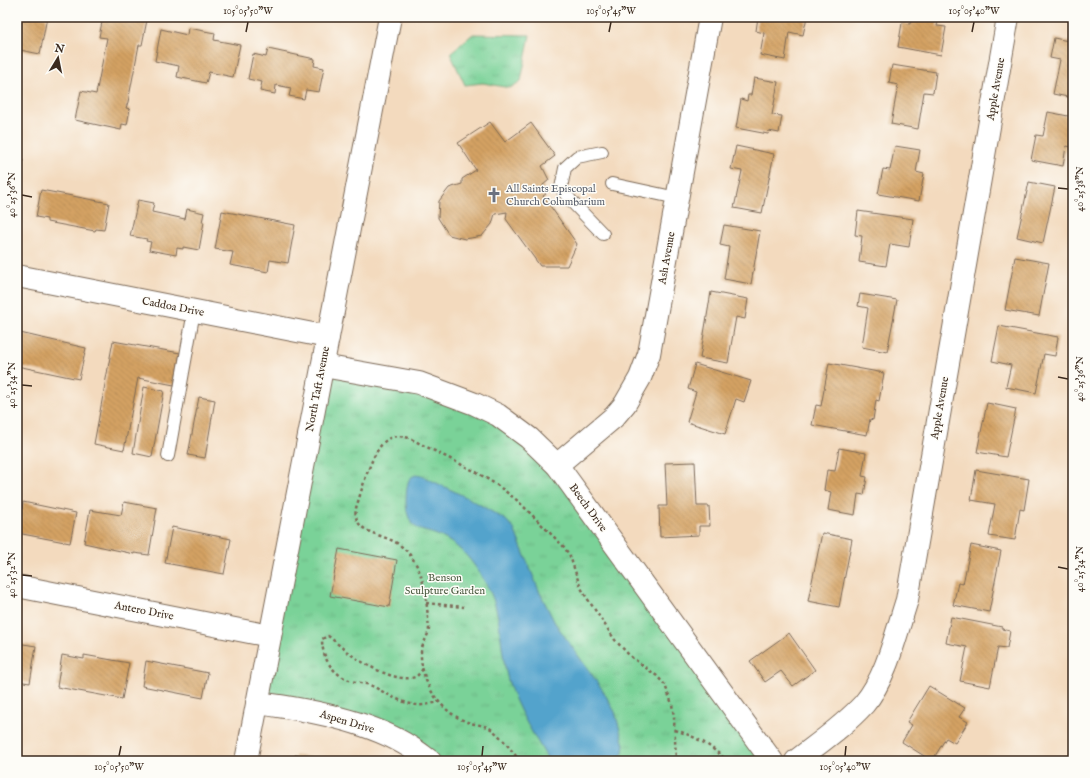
<svg xmlns="http://www.w3.org/2000/svg" width="1090" height="778" viewBox="0 0 1090 778" font-family="'IM FELL English',serif">
<style>
.park{fill:url(#park-tufts);stroke:#5a7e5b}
.water{fill:#52a3cc;stroke:#466675}
.building{fill:url(#building-back-hatch)}
.lines{fill:none;stroke-linecap:round;stroke-linejoin:round}
.lane-casing{stroke:#7b6856;stroke-width:14}
.street-casing{stroke:#7b6856;stroke-width:24}
.secondary-casing{stroke:#7b6856;stroke-width:24}
.path{stroke:#7b6856;stroke-width:2.5;stroke-dasharray:3 3;stroke-linecap:butt}
.lane{stroke:#fff;stroke-width:12}
.street{stroke:#fff;stroke-width:22}
.secondary{stroke:#fff;stroke-width:22}
.ticks{fill:none;stroke:#3b2a1e;stroke-width:1.5}
.labels{text-anchor:middle;dominant-baseline:central;stroke-width:3;stroke-linejoin:round;paint-order:stroke}
.street-label{font-size:11px;fill:#3b2a1e;stroke:#fdfcf7}
.worship-label{font-size:11px;fill:#5b616d;stroke:#fdfcf7;text-anchor:start}
.park-label{font-size:11px;fill:#4e5c43;stroke:#fdfcf7}
.neatline{fill:none;stroke:#3b2a1e;stroke-width:1.5}
.ticks-label{font-size:10px;text-anchor:middle;fill:#3b2a1e}
</style>
<defs>
<pattern id="park-tufts" width="24" height="20" patternUnits="userSpaceOnUse"><rect width="24" height="20" fill="#7ad298"/><path d="M3 7l-1-3M5 7V3M7 7l1-3M15 17l-1-3M17 17v-4M19 17l1-3" fill="none" stroke="#6ab483"/></pattern>
<pattern id="building-back-hatch" width="6" height="6" patternUnits="userSpaceOnUse"><rect width="6" height="6" fill="#d4a263"/><path d="M-1 5l2 2M0 0l6 6M5-1l2 2" fill="none" stroke="#ad8451"/></pattern>
</defs>
<rect width="100%" height="100%" fill="#fdfcf7"/>
<filter id="ink" filterUnits="userSpaceOnUse"><feTurbulence type="fractalNoise" baseFrequency=".025" numOctaves="2"/><feDisplacementMap in="SourceGraphic" scale="8" xChannelSelector="R" yChannelSelector="G"/><feConvolveMatrix kernelMatrix="1 2 1 2 8 2 1 2 1" color-interpolation-filters="sRGB"/></filter>
<filter id="wash" filterUnits="userSpaceOnUse"><feTurbulence type="fractalNoise" baseFrequency=".012" numOctaves="4" result="noise"/><feDisplacementMap in="SourceGraphic" scale="16" xChannelSelector="R" yChannelSelector="G"/><feGaussianBlur stdDeviation="0.9" result="paint"/><feColorMatrix in="noise" values="0 0 0 0 0 0 0 0 0 0 0 0 0 0 0 0 0 1.4 0 .05"/><feComposite in="paint" operator="in"/></filter>
<g filter="url(#wash)">
<rect width="100%" height="100%" fill="#f3dabe"/>
<g class="park">
<polygon points="473,34 530,35 521,81 510,88 483,83 465,85 450,53"/>
<polygon points="323,366 419,383 529,438 772,761 430,761 409,746 257,703"/>
</g>
<path class="water" d="M416,475l6,1 48,23 36,21 8,9 26,64 15,30 47,66 13,23 9,33 -1,8 -6,8h-68c-15,-26 -33,-53 -41,-81 -7,-25 -6,-51 -13,-75 -4,-14 -12,-28 -21,-40 -9,-13 -22,-24 -37,-30 -6,-3 -14,-3 -20,-7 -12,-8 -12,-27 -10,-40 1,-7 2,-11 9,-13z"/>
<g id="blocks">
<g class="building">
<polygon points="17,17 47,17 40,54 20,50 19,54 17,54"/>
<polygon points="103,17 133,17 147,20 142,45 139,45 128,102 126,108 130,109 127,125 122,124 121,130 75,120 81,91 96,94 107,38 99,37"/>
<polygon points="758,17 807,17 803,35 789,32 785,60 760,55 764,33 756,31"/>
<polygon points="912,17 939,17 937,26 946,27 941,55 898,47 902,23 910,24"/>
<polygon points="188,28 215,33 214,40 240,45 233,77 209,72 206,83 177,77 179,66 155,61 161,29 187,35"/>
<polygon points="1054,38 1073,42 1073,98 1053,94 1060,60 1050,58"/>
<polygon points="268,49 315,59 314,66 324,68 319,92 306,90 304,99 289,96 291,88 276,85 275,94 260,91 262,82 248,79 253,54 266,57"/>
<polygon points="892,65 936,72 933,93 924,92 918,129 891,124 898,85 889,83"/>
<polygon points="754,78 778,82 772,115 782,116 779,133 769,131 768,134 736,128 741,99 747,101 748,95 751,95"/>
<polygon points="1048,112 1073,117 1073,147 1066,146 1063,166 1031,160 1036,135 1043,136"/>
<polygon points="490,122 505,142 531,123 555,156 542,166 549,180 543,185 546,194 543,196 577,244 567,266 540,266 506,219 507,212 495,214 492,224 482,236 465,239 449,235 438,218 439,201 449,188 462,184 462,179 476,170 458,143"/>
<polygon points="736,146 774,154 762,213 734,208 742,171 731,169"/>
<polygon points="895,146 920,150 916,172 924,174 919,201 878,194 883,169 890,170"/>
<polygon points="17,158 23,160 18,184 17,184"/>
<polygon points="1029,182 1055,187 1043,243 1017,237"/>
<polygon points="41,190 109,203 104,230 96,229 95,231 47,222 47,219 36,217"/>
<polygon points="138,200 154,203 152,212 185,219 187,209 204,213 202,222 204,222 199,250 183,247 183,249 177,248 176,255 149,250 151,242 146,241 147,239 130,236"/>
<polygon points="222,211 295,225 288,263 270,260 268,272 230,265 233,252 215,249"/>
<polygon points="858,211 913,219 909,247 890,244 886,266 859,262 862,236 855,235"/>
<polygon points="724,225 760,231 751,284 724,279 729,247 720,245"/>
<polygon points="1015,257 1049,263 1039,316 1005,310"/>
<polygon points="711,292 748,299 745,319 736,317 728,363 700,358"/>
<polygon points="860,294 897,300 887,352 862,347 868,308 858,306"/>
<polygon points="999,326 1058,337 1055,356 1044,354 1036,393 1006,387 1011,365 992,361"/>
<polygon points="20,333 86,348 79,379 17,366 17,345"/>
<polygon points="113,341 180,353 174,385 138,378 124,450 94,444"/>
<polygon points="829,363 884,373 879,401 876,400 873,420 870,419 867,435 812,425 816,405 821,406"/>
<polygon points="695,364 751,381 744,402 736,399 725,434 687,422 696,392 688,389"/>
<polygon points="144,387 164,391 152,457 133,453"/>
<polygon points="199,397 215,400 205,458 188,455"/>
<polygon points="987,403 1016,409 1006,457 977,452"/>
<polygon points="839,448 866,453 862,476 867,477 864,495 858,494 855,515 828,510 831,492 824,490 827,470 835,471"/>
<polygon points="695,462 697,506 709,506 710,526 699,526 699,535 660,537 659,506 667,506 665,463"/>
<polygon points="976,470 1029,479 1024,510 1020,509 1015,540 989,536 995,504 971,500"/>
<polygon points="23,502 76,513 70,543 17,533 17,508 22,509"/>
<polygon points="124,502 157,508 149,555 134,553 134,554 84,543 90,510 121,515"/>
<polygon points="172,527 231,539 224,574 165,563"/>
<polygon points="822,533 852,539 839,607 808,601"/>
<polygon points="971,545 1001,551 989,612 953,605 958,583 963,584"/>
<polygon points="339,549 397,560 389,607 330,596"/>
<polygon points="951,617 1002,627 1002,629 1010,631 1007,648 998,647 990,687 960,681 967,647 946,643"/>
<polygon points="789,633 815,670 793,686 781,671 765,682 750,661"/>
<polygon points="17,643 36,646 30,683 17,681"/>
<polygon points="62,655 84,659 84,655 129,663 122,699 57,687"/>
<polygon points="146,661 208,673 203,698 142,686"/>
<polygon points="929,686 965,708 959,717 968,722 955,743 946,738 932,761 902,742 912,725 907,722"/>
<polygon points="295,755 327,760 327,761 294,761"/>
</g>
</g>
</g>
<g filter="url(#ink)">
<use href="#blocks" fill-opacity="0" stroke="#7b6856" stroke-width="1"/>
<g class="lines">
<g class="lane-casing">
<g id="lane">
<polyline points="602,152 577,157 565,168 561,188 572,202 603,234"/>
<polyline points="612,184 677,198"/>
<polyline points="168,456 194,311"/>
</g>
</g>
<g class="street-casing">
<g id="street">
<polyline points="17,276 328,337"/>
<polyline points="323,366 419,383 475,404 498,415 529,438 557,465 772,761"/>
<polyline points="557,465 614,417 625,404 640,378 649,354 710,17"/>
<polyline points="17,586 270,636"/>
<path d="M257,703c49,6 111,17 153,44 7,4 13,9 20,14"/>
<path d="M796,761c23,-18 48,-35 68,-57 23,-27 32,-71 43,-104l101,-583"/>
</g>
</g>
<g class="secondary-casing">
<polyline id="secondary" points="246,761 390,17"/>
</g>
<g class="path">
<polyline points="426,603 464,607"/>
<path d="M423,669c-2,2 -4,5 -6,7 -18,10 -59,-15 -72,-26 -7,-5 -11,-10 -17,-14l-6,3c0,20 11,36 30,42 6,2 12,2 18,4 15,7 31,19 48,20 6,1 15,-2 21,-3"/>
<path d="M675,730c22,7 35,15 52,31"/>
<path d="M520,761c-9,-11 -18,-24 -29,-32 -8,-5 -18,-4 -26,-8 -27,-11 -45,-41 -44,-69 1,-8 7,-15 8,-23 -3,-30 -3,-63 -28,-83 -15,-13 -50,-11 -45,-38 6,-18 16,-60 32,-69 6,-4 14,-3 21,-1l67,34 21,13 21,16 46,46 6,9 10,30 5,9 30,45 15,16 27,20 8,9 7,19 2,13 2,44"/>
</g>
<use href="#lane" class="lane"/>
<use href="#street" class="street"/>
<use href="#secondary" class="secondary"/>
</g>
</g>
<path class="ticks" d="M246,32l2,-10M609,32l2,-10M972,32l2,-10M1058,188l10,1M22,195l10,2M1058,377l10,2M22,385l10,1M1058,567l10,2M22,575l10,1M119,756l2,-10M482,756l1,-10M845,756l1,-10"/>
<defs>
<g id="church-bare" transform="scale(1.2)"><path d="M-1.2-6h2.4v3.5h3.3v2.4h-3.3V6h-2.4V-.1h-3.3v-2.4h3.3Z" fill="#6b7280" stroke="#fdfcf7" stroke-width="2.5" paint-order="stroke"/></g>
</defs>
<g fill-rule="evenodd">
<use href="#church-bare" x="494" y="195"/>
</g>
<g class="labels">
<g class="street-label">
<text transform="translate(996 89) rotate(-80)">Apple Avenue</text>
<text transform="translate(667 258) rotate(-80)">Ash Avenue</text>
<text transform="translate(173 307) rotate(11)">Caddoa Drive</text>
<text transform="translate(318 389) rotate(-79)">North Taft Avenue</text>
<text transform="translate(940 408) rotate(-80)">Apple Avenue</text>
<text transform="translate(588 508) rotate(54)">Beech Drive</text>
<text transform="translate(144 611) rotate(11)">Antero Drive</text>
<text transform="translate(347 722) rotate(17)">Aspen Drive</text>
</g>
<g class="worship-label">
<text x="506" y="189">All Saints Episcopal<tspan x="506" dy="13">Church Columbarium</tspan></text>
</g>
<g class="park-label">
<text x="445" y="578">Benson<tspan x="445" dy="13">Sculpture Garden</tspan></text>
</g>
</g>
<rect width="1090" height="778" fill="none" stroke="#fdfcf7" stroke-width="44"/>
<g transform="translate(58 58) rotate(10)" stroke="#fdfcf7" stroke-width="3" paint-order="stroke">
<path d="M0-3L7 15L0 10L-7 15Z" fill="#3b2a1e"/>
<text y="-6" font-size="11" font-weight="bold" text-anchor="middle" fill="#3b2a1e">N</text>
</g>
<rect x="22" y="22" width="1046" height="734" class="neatline"/>
<g class="ticks-label">
<text x="248" y="14">105°05'50"W</text>
<text x="611" y="14">105°05'45"W</text>
<text x="974" y="14">105°05'40"W</text>
<text transform="translate(1079 189) rotate(-90)" y="4">40°25'38"N</text>
<text transform="translate(11 195) rotate(-90)" y="4">40°25'36"N</text>
<text transform="translate(1079 379) rotate(-90)" y="4">40°25'36"N</text>
<text transform="translate(11 385) rotate(-90)" y="4">40°25'34"N</text>
<text transform="translate(1079 569) rotate(-90)" y="4">40°25'34"N</text>
<text transform="translate(11 575) rotate(-90)" y="4">40°25'32"N</text>
<text x="119" y="770">105°05'50"W</text>
<text x="482" y="770">105°05'45"W</text>
<text x="845" y="770">105°05'40"W</text>
</g>
</svg>
